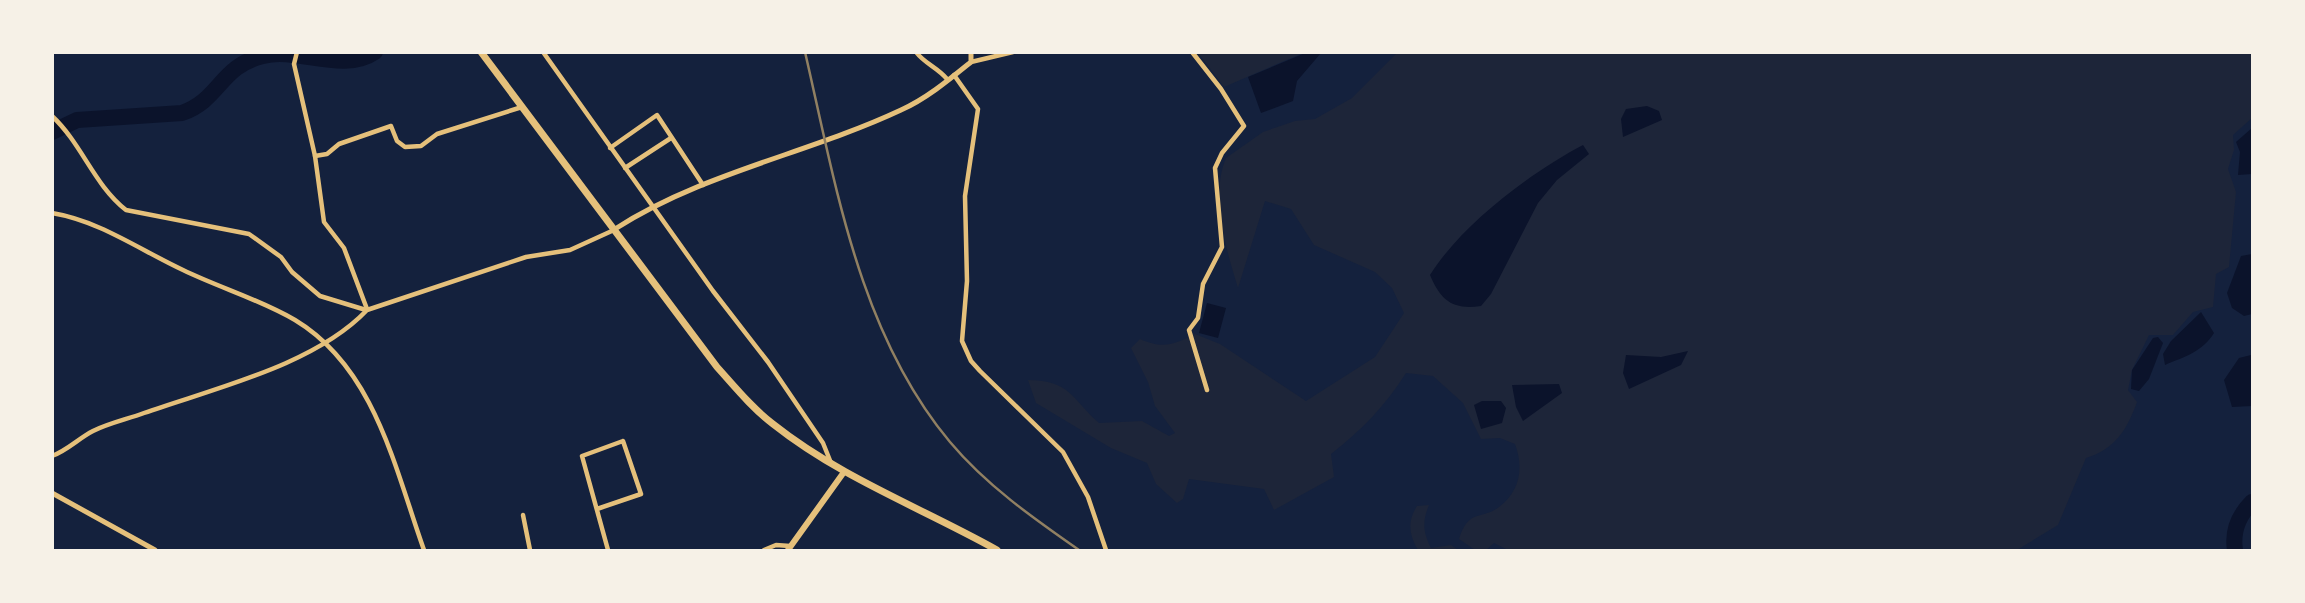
<svg xmlns="http://www.w3.org/2000/svg" width="2305" height="603" viewBox="0 0 2305 603" font-family="'Exo 2',sans-serif">
<style>
.green{fill:#1d2539}
.water{fill:#0b132b}
.lines{fill:none;stroke-linecap:round;stroke-linejoin:round}
.river{stroke:#0b132b;stroke-width:16}
.minor{stroke:#e5c07b;stroke-width:4.5}
.tertiary{stroke:#e5c07b;stroke-width:5}
.primary{stroke:#e5c07b;stroke-width:6}
.trunk{stroke:#e5c07b;stroke-width:7}
.rail{stroke:#918062;stroke-width:2.5}
</style>
<rect width="100%" height="100%" fill="#14213d"/>
<g class="green">
<polygon points="1305,52 1224,87 1198,53"/>
<path d="M1397,53h855v65l-19,17 1,15 -6,19 8,23 -7,75 -13,7 -3,33 -20,5 -20,23h-24l-17,35 -4,20 9,12c-10,28 -22,47 -51,56l-28,67 -41,25h-509l-14,-7 -8,7h-11l-16,-11c10,-31 21,-18 40,-32 21,-16 25,-39 16,-63l-15,-6 -19,1 -18,-36 -30,-27 -27,-3c-21,33 -44,57 -75,81l3,23 -60,33 -10,-21 -75,-10 -6,20 -6,4 -21,-19 -9,-21 -36,-15 -75,-45 -8,-23c43,1 42,17 71,43l43,-2 27,15 6,-3 -20,-27 -7,-24 -17,-34 9,-9c22,10 34,6 55,-5l25,10 86,57 69,-44 29,-44 -12,-25 -17,-16 -61,-27 -23,-36 -26,-8 -27,87c-12,-39 -28,-92 -12,-130l37,-26 32,-11 20,-2 37,-21z"/>
<path d="M1429,505c-7,17 -6,27 2,43l20,-3 7,5h-40c-9,-15 -11,-29 -1,-44z"/>
</g>
<g class="water">
<polygon points="1305,53 1321,53 1297,81 1293,101 1261,113 1248,77"/>
<polygon points="1647,106 1659,111 1662,120 1623,137 1621,119 1626,109"/>
<polygon points="2252,128 2252,174 2238,175 2240,152 2236,142"/>
<path d="M1583,145l6,9 -32,26 -19,23 -47,91 -10,12c-28,4 -40,-5 -51,-31 32,-51 100,-102 153,-130z"/>
<polygon points="2252,254 2252,314 2244,316 2232,308 2227,293 2241,256"/>
<polygon points="1207,303 1226,308 1218,338 1199,333"/>
<path d="M2201,312l13,21c-12,19 -28,23 -49,32l-2,-11 8,-13z"/>
<polygon points="2158,337 2163,343 2149,379 2139,391 2131,389 2132,370 2153,338"/>
<polygon points="1688,351 1681,365 1629,389 1623,373 1626,355 1661,357"/>
<polygon points="2252,351 2252,406 2232,407 2224,380 2239,358 2251,355"/>
<polygon points="1559,384 1562,393 1523,421 1516,407 1512,385"/>
<polygon points="1482,401 1501,401 1506,408 1502,423 1481,429 1474,405"/>
</g>
<g class="lines">
<g class="river">
<path d="M52,132l25,-12 105,-7c38,-13 38,-47 81,-57 35,-9 80,18 112,-4"/>
<path d="M2235,550c-3,-19 3,-34 17,-48"/>
</g>
<g class="minor">
<polyline points="297,52 294,64 315,156 327,154 339,144 391,126 397,141 405,147 421,146 437,134 522,107"/>
<polyline points="543,52 713,291 768,362 823,443 831,463"/>
<path d="M916,52c9,12 21,15 31,27"/>
<polyline points="1192,52 1221,89 1244,126 1222,153 1215,168 1222,247 1203,284 1198,318 1189,330 1207,390"/>
<polyline points="971,62 1013,52"/>
<polyline points="954,75 978,109 965,196 967,281 962,341 971,361 980,371 1063,452 1088,497 1106,550"/>
<path d="M52,116c30,28 42,69 74,94l123,24 32,23 11,15 28,24 46,14"/>
<polyline points="610,148 657,115 703,185"/>
<polyline points="315,156 324,222 344,248 367,309"/>
<polyline points="625,168 671,138"/>
<path d="M52,213c48,8 88,37 131,57 37,18 76,29 112,50 80,48 100,149 129,230"/>
<path d="M52,456c16,-6 27,-18 41,-25 16,-8 35,-12 51,-18 71,-25 171,-48 223,-103l159,-53 44,-7 44,-20"/>
<polyline points="597,509 641,494 623,441 582,456 608,550"/>
<polyline points="523,515 530,550"/>
<polyline points="764,550 776,545 790,546"/>
</g>
<g class="tertiary">
<path d="M615,229c87,-56 192,-75 286,-119 25,-11 49,-31 70,-48v-10"/>
<polyline points="52,493 155,550"/>
</g>
<polyline class="primary" points="788,550 844,472"/>
<path class="trunk" d="M481,52l236,315c18,20 35,41 56,57 68,54 149,84 224,126"/>
<path class="rail" d="M805,52c31,134 54,281 145,390 36,43 83,76 129,108"/>
</g>
<rect width="2305" height="603" fill="none" stroke="#f6f1e7" stroke-width="108"/>
</svg>
